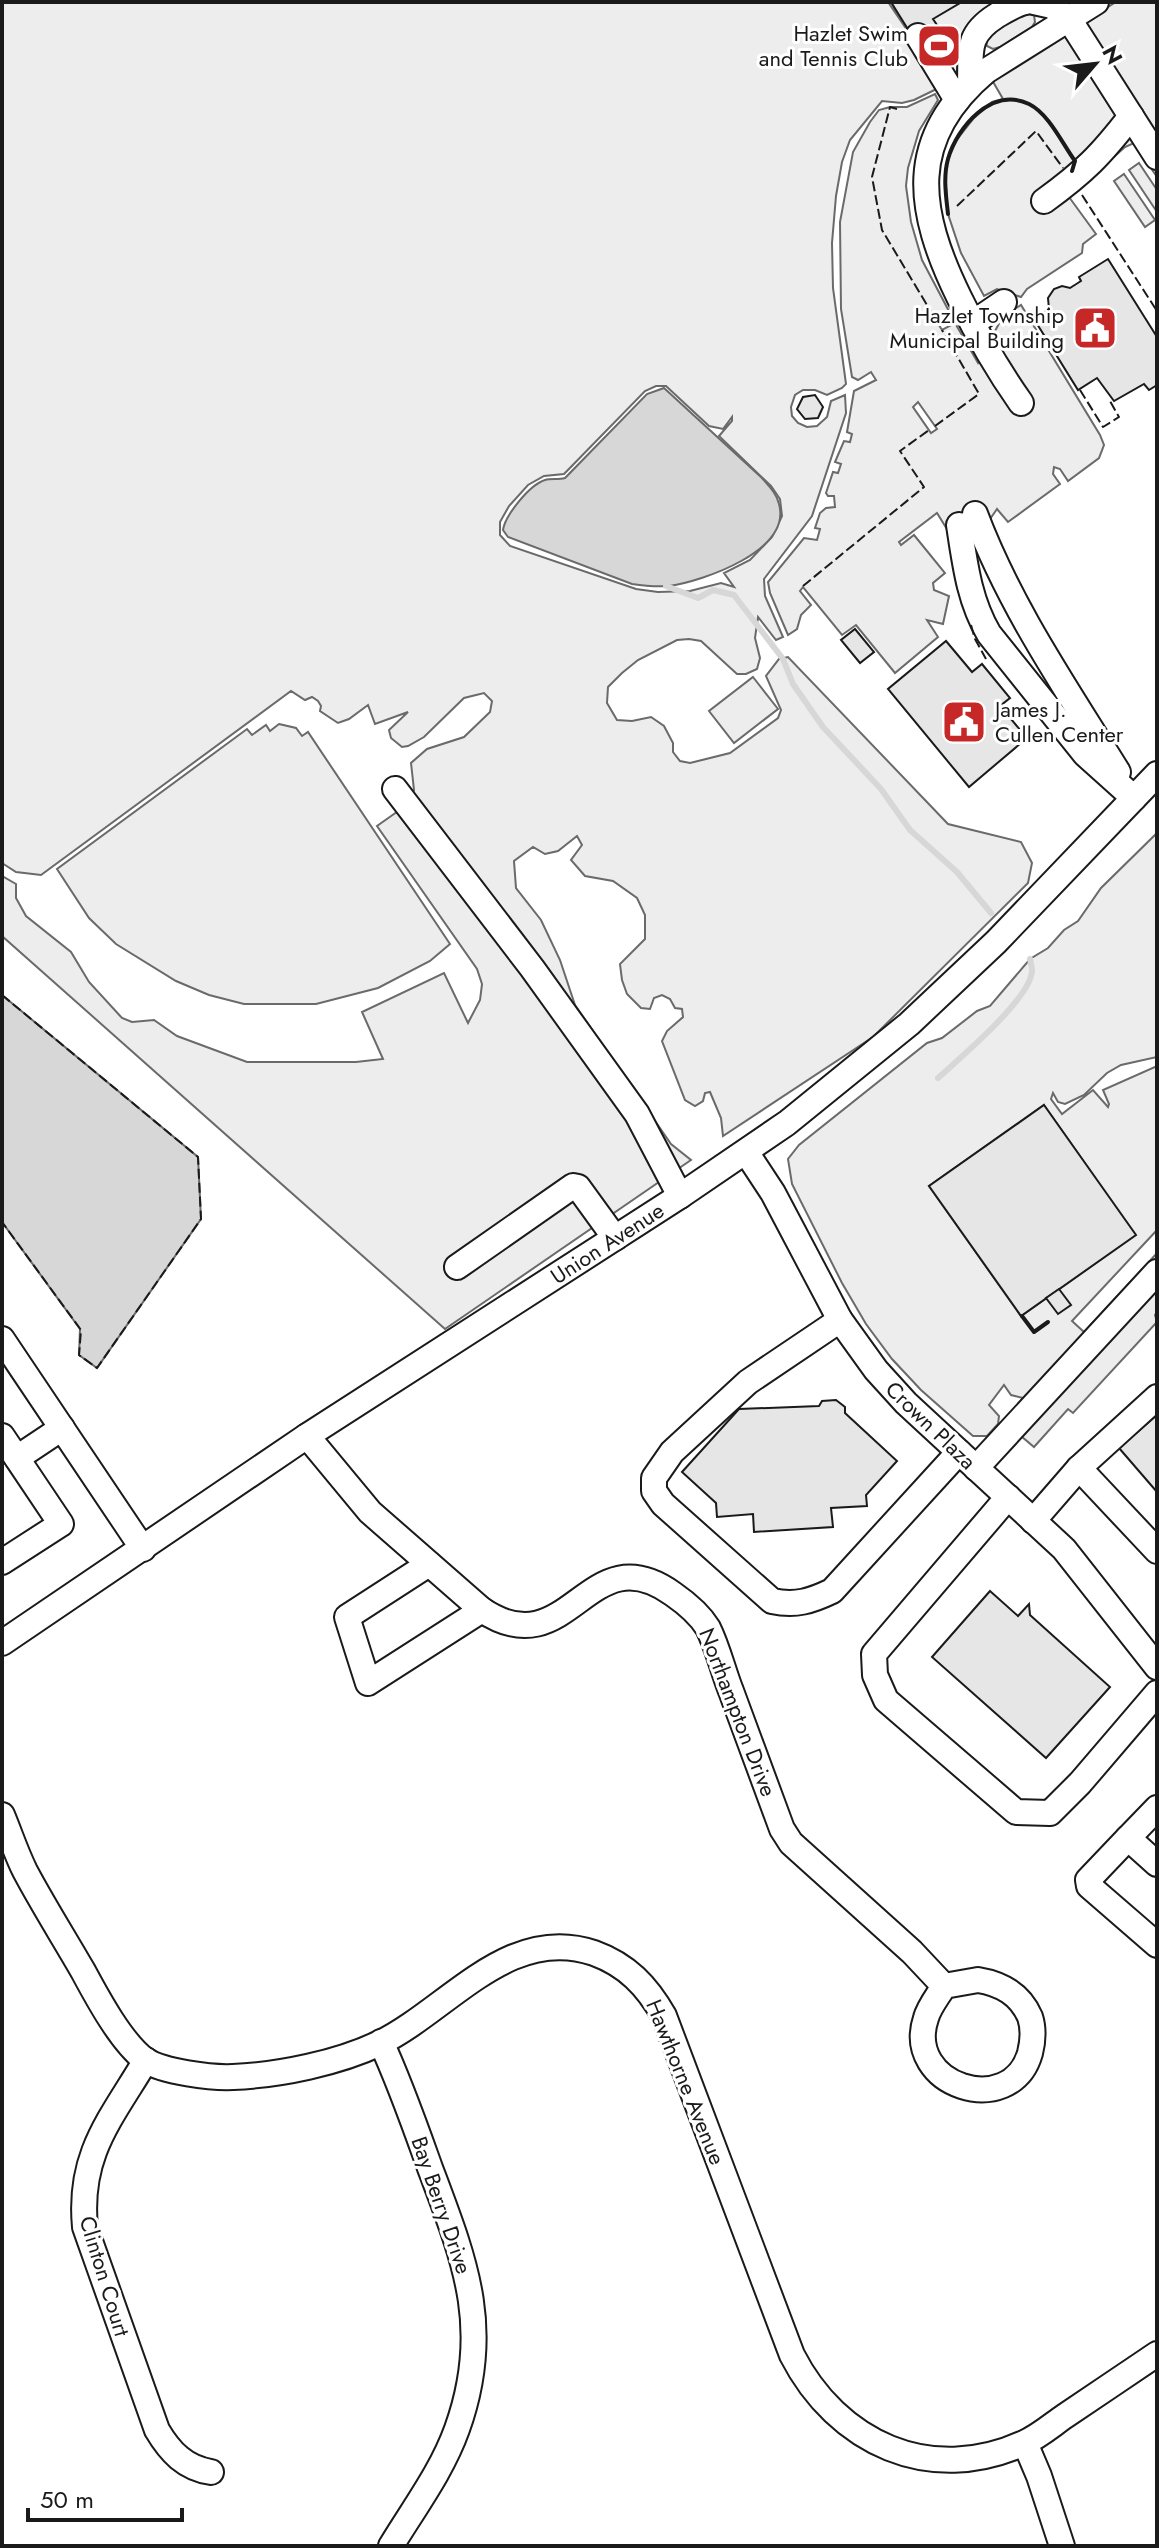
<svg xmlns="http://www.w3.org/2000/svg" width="1159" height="2548" viewBox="0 0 1159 2548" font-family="Jost,sans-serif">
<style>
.built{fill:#ededed;stroke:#6a6a6a;stroke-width:2;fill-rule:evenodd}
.water{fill:#d7d7d7;stroke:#6a6a6a;stroke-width:2}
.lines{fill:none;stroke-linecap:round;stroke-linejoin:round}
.stream{stroke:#d7d7d7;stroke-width:6}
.building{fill:#e6e6e6;stroke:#1a1a1a;stroke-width:2}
.minor-casing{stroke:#1a1a1a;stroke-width:28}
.minor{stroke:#fff;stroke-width:24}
.fence{stroke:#1a1a1a;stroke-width:2;stroke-dasharray:10 4;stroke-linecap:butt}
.wall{stroke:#1a1a1a;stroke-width:4}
.labels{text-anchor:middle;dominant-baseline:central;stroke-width:6;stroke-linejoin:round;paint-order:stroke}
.poi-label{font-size:22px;fill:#1a1a1a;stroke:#fff;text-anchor:end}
.street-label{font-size:22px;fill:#1a1a1a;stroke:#fff}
</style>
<rect width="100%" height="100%" fill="#fff"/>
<g class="built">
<path d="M2,2h886l19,28 -16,-28h113l-38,25 -11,53 -41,20 -12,3 -20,-2 -32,39 -8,22 -6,34 -4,47 1,45 13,96 -4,4 -15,7 -12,-5h-12l-8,5 -4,12 1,9 6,7 9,4 10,-1 10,-9 4,-16 14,-6 1,18 -34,103 -48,63 1,17 18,41 -7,3 -18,-23 -3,21 5,20 -3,11 -11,5h-9l-36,-33 -12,-2 -12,1 -39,20 -16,13 -14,14 -1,16 10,17 15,1 19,-4 13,9 9,17v9l7,9 10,2 40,-10 48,-35 3,-8 -15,-34 13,-17 9,-2 160,167 73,18 11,21 -4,20 -155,154 -150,99 -2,-18 -11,-26 -5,1 -2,8 -8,5 -10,-6 -23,-59 5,-10 16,-14 -1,-8 -7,-1 -5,-9 -8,-4 -8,3 -4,11 -9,-1 -14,-14 -5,-14 -2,-16 25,-25v-24l-8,-17 -24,-17 -28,-5 -14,-16 11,-15 -5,-9 -19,15 -13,3 -12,-7 -19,14 2,27 25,32 19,40 15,45 96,139 20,16 -246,169 -443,-393v-60l14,8v14l10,18 45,36 18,30 33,36 10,4 22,-2 23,16 70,26h109l27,-3 -21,-47 82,-39 24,50 12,-23 2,-16 -5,-15 -100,-143 34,-24 3,-12 -3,-27 16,-14 37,-12 26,-25 2,-11 -8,-8 -20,5 -40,39 -16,9 -6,1 -11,-9 -2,-8 19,-18 -33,12 -7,-19 -19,14 -11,4 -18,-12 1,-5 -3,-5 -6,-4 -7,3 -14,-9 -250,184 -25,-3 -14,-9zM656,386h10l43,40 14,3 9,-12v4l-13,15 52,50 9,13 2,17 -10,21 -22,23 -26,13 10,14 -13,-4 -31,8 -32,1 -22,-3 -126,-43 -10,-11v-13l9,-16 19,-21 16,-9 20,-2 81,-83z"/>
<polygon points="1116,2 1157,2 1157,177 1134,143 1125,147 1069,197 1096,234 1083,244 1082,253 1027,289 1021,297 997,289 984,296 961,253 948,214 945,172 948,157 955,142 974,118 992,102 1003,99 992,80"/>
<polygon points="1024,12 1034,15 1035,22 1032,27 1000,47 993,49 987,46 985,37"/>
<path d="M935,94l3,6 -19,31 -11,37 -2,18 5,36 11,38 30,57 -13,8 3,5 13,-7 23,40 25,-47 18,-11 79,130 4,10 -5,13 -31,23 -8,-12 -6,-2 -1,7 7,10 -52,38 -11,-13 -9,13 -38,12 -13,-21 -38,29 2,3 13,-10 31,38 -12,10 1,7 15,6 -6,28 -16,-4 11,17 -43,36 -39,-48 -14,10 -39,-48 -3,4 11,14 -10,10 -4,14 -9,6 -18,-42 -2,-11 36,-44 13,2 3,-11 -5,-1 5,-15 6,-5 9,-1 -1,-11h-6l-2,-3 7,-21 5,1 3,-9 -6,-2 9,-21 6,1 2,-8 -5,-2 7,-41 22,-11 -5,-8 -13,8 -6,-3 -11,-68 -1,-87 13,-70 17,-30 9,-12 11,-3h17zM918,402l19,27 -6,4 -18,-26z"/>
<polygon points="1139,163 1157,190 1157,212 1129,170"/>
<polygon points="1124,174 1155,220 1145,227 1114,181"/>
<polygon points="753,677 778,709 734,743 709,711"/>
<polygon points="279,724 296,728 302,736 308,732 450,944 430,961 378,988 316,1004 244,1004 209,995 176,981 116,944 89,918 57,869 247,729 252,735 266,725 270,731"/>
<path d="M1157,833v224l-36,8 -14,8 -23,22 -19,9 -7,-2 -5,-9 -2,6 11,15 31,-24 15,17 1,-3 -6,-14 54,-24v164l-85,91 12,11 73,-79v59l-2,3 2,7 -84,91 -5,-4 -34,38 -13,-11 2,-38 -12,-3 -7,-10 -15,20 10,11 -1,8 -11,12h-14l-52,-46 -29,-31 -26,-35 -24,-41 -50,-99 -4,-25 11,-14 128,-102 15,-5 35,-27 13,-5 40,-47 18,-11 16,-18 14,-9 23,-33zM1044,1105l91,130 -114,81 -92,-130z"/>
</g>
<g class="water">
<path d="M664,388l98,90c7,8 15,16 17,26 13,47 -76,77 -110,82 -12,1 -24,0 -37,-2l-124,-47 -5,-7c2,-14 26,-45 42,-50 6,-2 13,0 20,-2l82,-84z"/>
<polygon points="2,995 198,1157 201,1219 97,1368 79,1355 80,1329 2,1222"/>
</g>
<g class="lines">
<g class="stream">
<polyline points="666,586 698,598 713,590 734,595 783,659 793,684 823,727 881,789 910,830 957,872 991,913"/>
<path d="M938,1078c21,-19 93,-80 94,-107 1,-1 -2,-11 -2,-12"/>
</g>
</g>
<g class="building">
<polygon points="891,2 959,2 960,3 933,19 937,25 914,39"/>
<polygon points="1108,259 1157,337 1157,385 1149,390 1144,384 1114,401 1097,378 1078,390 1034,319 1049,309 1048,298 1054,289 1062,286 1070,288 1081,281 1079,277"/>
<polygon points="815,395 823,407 818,418 805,419 797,409 803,397"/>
<polygon points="855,629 874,652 860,663 841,640"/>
<polygon points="946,641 972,672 982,664 1010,698 1000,706 1027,738 969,787 888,689"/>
<polygon points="1044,1105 1136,1235 1021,1316 929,1186"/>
<polygon points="1059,1289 1071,1305 1058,1314 1046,1298"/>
<polygon points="836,1400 845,1407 845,1413 897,1461 866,1495 867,1506 831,1508 833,1527 754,1532 753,1514 717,1517 716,1503 682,1472 739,1409 819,1406 822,1401"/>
<polygon points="1157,1415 1157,1492 1119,1448"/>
<polygon points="990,1591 1018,1616 1029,1604 1030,1615 1110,1687 1046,1758 932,1657"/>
</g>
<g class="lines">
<g class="minor-casing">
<g id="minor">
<polyline points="1034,2 1052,6 1069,19 1157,157"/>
<polyline points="918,36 957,100"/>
<path d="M970,84c1,-33 -4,-49 26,-68 10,-6 19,-12 30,-14"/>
<path d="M1044,201c40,-29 57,-46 87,-85"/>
<polyline points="973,323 1004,302"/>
<path d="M1021,403c-24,-34 -44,-69 -62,-106 -42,-86 -54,-158 27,-226l110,-69"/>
<path d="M975,514c35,93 91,174 143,258"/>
<path d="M959,525c6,39 10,75 30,109l96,120 49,44"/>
<polyline points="395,789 532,968 637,1114 680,1196"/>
<polyline points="746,1152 773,1193 840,1320 876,1370 906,1403 1064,1549 1157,1667"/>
<polyline points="457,1267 573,1186 578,1187 615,1238"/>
<path d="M840,1320l-92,62 -76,70 -18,26v13l9,13 109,97c24,5 39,0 60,-10l127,-139"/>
<polyline points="2,1339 143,1549"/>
<polyline points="2,1436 61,1524 2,1562"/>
<path d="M307,1436l63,76 112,98c88,59 105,-78 191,-16 13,9 27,21 35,34 10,20 15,43 23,63 17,46 34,92 51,138l9,14 121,109 32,34"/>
<polyline points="17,1458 62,1428"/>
<polyline points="976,1468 1157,1272"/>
<polyline points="1079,1468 1157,1551"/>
<polyline points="1008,1497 874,1654 875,1675 886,1700 1016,1812 1050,1813 1080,1783 1157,1693"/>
<polyline points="1033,1521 1079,1468 1157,1397"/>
<polyline points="429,1564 347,1617 368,1683 482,1610"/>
<polyline points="2,1643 307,1436 680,1196 787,1123 909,1024 996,942 1157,774"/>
<polyline points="1157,1808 1128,1838 1157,1864"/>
<path d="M2,1815c8,19 14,38 23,56 18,34 39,67 58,100 14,26 38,71 62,89 18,12 67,18 88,17 47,-2 105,-14 147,-34 69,-34 129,-119 214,-90 33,12 53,33 70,63l128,339c45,88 138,131 232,88 14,-6 28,-18 41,-27 31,-21 61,-41 92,-62"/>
<polyline points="1128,1838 1088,1880 1089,1886 1157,1945"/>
<path d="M978,1980c24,4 42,14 52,37 4,12 3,24 0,36 -19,67 -127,33 -104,-35 3,-11 12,-22 18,-32z"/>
<path d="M381,2042c19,41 34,84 49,126 35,93 63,161 27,261 -15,42 -43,79 -66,117"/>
<path d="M146,2060c-35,59 -68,94 -61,167l72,203c13,22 28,38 54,42"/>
<polyline points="1025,2443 1039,2476 1062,2546"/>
</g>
</g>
<use href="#minor" class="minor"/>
<g class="fence">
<polyline points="897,109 890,107 872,177 882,230 939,325"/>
<polyline points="1082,195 1157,311"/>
<polyline points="957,206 1036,131 1063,168"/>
<polyline points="1080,390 1103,427 1119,417 1110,401"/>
<polyline points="935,426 979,394 942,330"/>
<polyline points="803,586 924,487 900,451 929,430"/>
<polyline points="971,625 975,639 986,659"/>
<polyline points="2,995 198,1157 201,1219 97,1368 79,1355 81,1330 2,1222"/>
</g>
<g class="wall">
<path d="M948,214c-2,-18 -5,-37 0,-55 9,-32 44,-73 81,-55 20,10 33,39 46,57l-3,10"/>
<polyline points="1022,1316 1034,1332 1048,1322"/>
</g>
</g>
<defs>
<g id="stadium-square" transform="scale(2.3)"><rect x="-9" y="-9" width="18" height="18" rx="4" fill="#c62828" stroke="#fff"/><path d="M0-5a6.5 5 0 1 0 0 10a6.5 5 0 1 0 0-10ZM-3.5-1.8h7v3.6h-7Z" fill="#fff"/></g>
<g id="civic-square" transform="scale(2.3)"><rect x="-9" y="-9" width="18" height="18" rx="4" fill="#c62828" stroke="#fff"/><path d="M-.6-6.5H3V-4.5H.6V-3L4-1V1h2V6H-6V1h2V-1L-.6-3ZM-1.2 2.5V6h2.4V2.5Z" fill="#fff"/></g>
</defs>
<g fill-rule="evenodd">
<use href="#stadium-square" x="939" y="46"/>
<use href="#civic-square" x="1095" y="328"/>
<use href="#civic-square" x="964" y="722"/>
</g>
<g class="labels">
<g class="poi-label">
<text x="908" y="33">Hazlet Swim<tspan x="908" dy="25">and Tennis Club</tspan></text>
<text x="1064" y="315">Hazlet Township<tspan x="1064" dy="25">Municipal Building</tspan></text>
<text x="995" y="709" text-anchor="start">James J.<tspan x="995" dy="25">Cullen Center</tspan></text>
</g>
<g class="street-label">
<text transform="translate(607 1243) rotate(-33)">Union Avenue</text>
<text transform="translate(931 1425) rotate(44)">Crown Plaza</text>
<text transform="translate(738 1712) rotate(69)">Northampton Drive</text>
<text transform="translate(686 2082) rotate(68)">Hawthorne Avenue</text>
<text transform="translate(442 2205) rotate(71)">Bay Berry Drive</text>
<text transform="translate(105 2276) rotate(73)">Clinton Court</text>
</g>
</g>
<rect width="1159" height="2548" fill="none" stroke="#1a1a1a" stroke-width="8"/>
<g transform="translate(1095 64) rotate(62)" stroke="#ffffff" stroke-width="6" paint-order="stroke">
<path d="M0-6L14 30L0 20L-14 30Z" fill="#1a1a1a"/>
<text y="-12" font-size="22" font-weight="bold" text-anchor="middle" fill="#1a1a1a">N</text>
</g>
<path d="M28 2508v12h154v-12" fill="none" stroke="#1a1a1a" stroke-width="4"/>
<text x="40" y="2508" font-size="24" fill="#1a1a1a" stroke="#ffffff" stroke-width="6" paint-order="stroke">50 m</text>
</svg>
